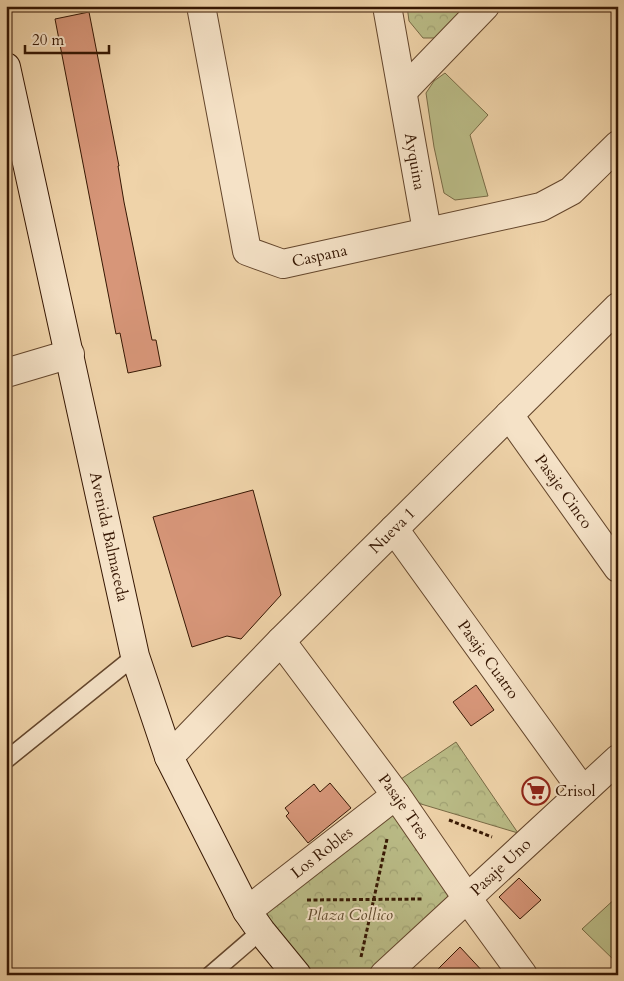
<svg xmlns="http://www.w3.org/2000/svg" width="624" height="981" viewBox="0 0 624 981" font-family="Cardo,serif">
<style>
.green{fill:#babc87;stroke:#786a45}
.park{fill:url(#park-crowns);stroke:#786a45}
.building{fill:#d79679;stroke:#361703}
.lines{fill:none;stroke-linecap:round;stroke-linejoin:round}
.lane-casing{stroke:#64462c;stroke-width:19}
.street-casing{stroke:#64462c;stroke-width:30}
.secondary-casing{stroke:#361703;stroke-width:30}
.path{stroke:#361703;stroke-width:3;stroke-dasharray:4 2.5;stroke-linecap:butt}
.lane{stroke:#f5e2c7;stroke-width:16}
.street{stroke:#f5e2c7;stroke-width:28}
.secondary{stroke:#f5e2c7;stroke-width:28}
.labels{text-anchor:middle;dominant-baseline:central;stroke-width:4;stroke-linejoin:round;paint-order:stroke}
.street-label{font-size:16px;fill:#361703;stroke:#f5e2c7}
.poi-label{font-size:16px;fill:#361703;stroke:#f5e2c7;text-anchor:start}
.park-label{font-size:16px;font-style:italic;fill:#5e492b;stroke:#f5e2c7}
</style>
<defs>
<pattern id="park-crowns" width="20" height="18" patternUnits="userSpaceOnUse" patternTransform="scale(1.25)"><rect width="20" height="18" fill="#babc87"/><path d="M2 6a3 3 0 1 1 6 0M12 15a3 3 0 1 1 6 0" fill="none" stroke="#a0a173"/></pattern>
</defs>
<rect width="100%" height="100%" fill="#efd3a9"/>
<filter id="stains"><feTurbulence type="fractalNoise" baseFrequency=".004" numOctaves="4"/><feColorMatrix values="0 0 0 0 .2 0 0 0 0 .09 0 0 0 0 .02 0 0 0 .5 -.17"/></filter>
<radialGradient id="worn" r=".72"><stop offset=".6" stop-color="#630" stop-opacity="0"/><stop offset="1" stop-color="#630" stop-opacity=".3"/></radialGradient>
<g class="green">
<polygon points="445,73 488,115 470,135 488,196 455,200 444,193 434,147 426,93 434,81"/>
<polygon points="618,896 618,964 582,929"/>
</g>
<g class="park">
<polygon points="407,6 474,6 441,38 423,38 409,21"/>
<polygon points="456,742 518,833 411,801 398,781"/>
<polygon points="386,814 397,817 454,901 375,975 304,975 262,923 265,905"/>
</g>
<g class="building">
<polygon points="89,12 119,166 118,166 124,202 152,340 156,340 161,366 128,373 120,333 116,334 55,19"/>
<polygon points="253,490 281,595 241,639 227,636 192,647 153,517"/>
<polygon points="476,685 494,710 471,726 453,702"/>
<polygon points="330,783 351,808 308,843 286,816 289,813 285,808 314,784 320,792"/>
<polygon points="519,878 541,900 520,919 499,897"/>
<polygon points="460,947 486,975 432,975"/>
</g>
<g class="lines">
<g class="lane-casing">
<g id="lane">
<polyline points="6,760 135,656"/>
<polyline points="210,975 261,931"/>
</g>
</g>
<g class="street-casing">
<g id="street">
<path id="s1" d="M201,6l46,245 36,13 258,-57 30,-16 47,-46"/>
<path id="s2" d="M387,6l40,225"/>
<polyline points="403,91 485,6"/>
<polyline points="6,373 70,354"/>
<path id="s3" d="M509,415l109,153"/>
<path id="s4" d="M394,529l189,262"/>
<path id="s5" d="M281,641l115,154 71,103 56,77"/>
<path id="s6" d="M169,757l112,-116 337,-334"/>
<path id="s7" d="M247,911l149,-116"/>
<path id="s8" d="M384,975l234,-216"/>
</g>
</g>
<g class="secondary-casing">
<g id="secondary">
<path id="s9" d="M6,67l129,589 34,101 78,154 14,20 36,44"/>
</g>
</g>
<g class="path">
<polyline points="449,820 492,837"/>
<polyline points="307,900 423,899"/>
<polyline points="361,957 387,839"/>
</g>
<use href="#lane" class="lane"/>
<use href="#street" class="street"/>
<use href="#secondary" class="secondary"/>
</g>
<defs>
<g id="supermarket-ring" transform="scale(1.4375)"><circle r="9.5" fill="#f5e2c7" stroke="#8f2418" stroke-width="1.5"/><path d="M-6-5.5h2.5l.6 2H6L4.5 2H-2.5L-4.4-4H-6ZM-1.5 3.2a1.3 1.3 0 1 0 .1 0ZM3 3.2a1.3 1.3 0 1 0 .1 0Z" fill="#8f2418"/></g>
</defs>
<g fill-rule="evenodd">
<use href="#supermarket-ring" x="536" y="791"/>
</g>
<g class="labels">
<g class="street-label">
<text stroke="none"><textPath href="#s2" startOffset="158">Ayquina</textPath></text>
<text stroke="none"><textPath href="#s1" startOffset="325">Caspana</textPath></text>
<text stroke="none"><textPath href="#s3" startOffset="94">Pasaje Cinco</textPath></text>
<text stroke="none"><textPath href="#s6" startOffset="318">Nueva 1</textPath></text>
<text stroke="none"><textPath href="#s9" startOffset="481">Avenida Balmaceda</textPath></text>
<text stroke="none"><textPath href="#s4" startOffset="161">Pasaje Cuatro</textPath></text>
<text stroke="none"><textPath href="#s5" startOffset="206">Pasaje Tres</textPath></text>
<text stroke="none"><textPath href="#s7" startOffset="95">Los Robles</textPath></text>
<text stroke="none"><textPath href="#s8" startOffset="159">Pasaje Uno</textPath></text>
</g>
<g class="poi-label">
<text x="555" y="791">Crisol</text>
</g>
<g class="park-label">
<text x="350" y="915">Plaza Collico</text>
</g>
</g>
<rect width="624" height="981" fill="none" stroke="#efd3a9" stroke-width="25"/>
<rect x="8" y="8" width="609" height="966" fill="none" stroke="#361703" stroke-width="2.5"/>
<rect x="12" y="12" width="599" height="956" fill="none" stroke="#361703"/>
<path d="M25 45v8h84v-8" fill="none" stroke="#361703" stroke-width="2.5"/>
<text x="32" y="45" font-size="15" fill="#361703" stroke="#f5e2c7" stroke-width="4" paint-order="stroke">20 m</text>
<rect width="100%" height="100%" filter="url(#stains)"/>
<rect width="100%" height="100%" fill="url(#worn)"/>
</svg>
